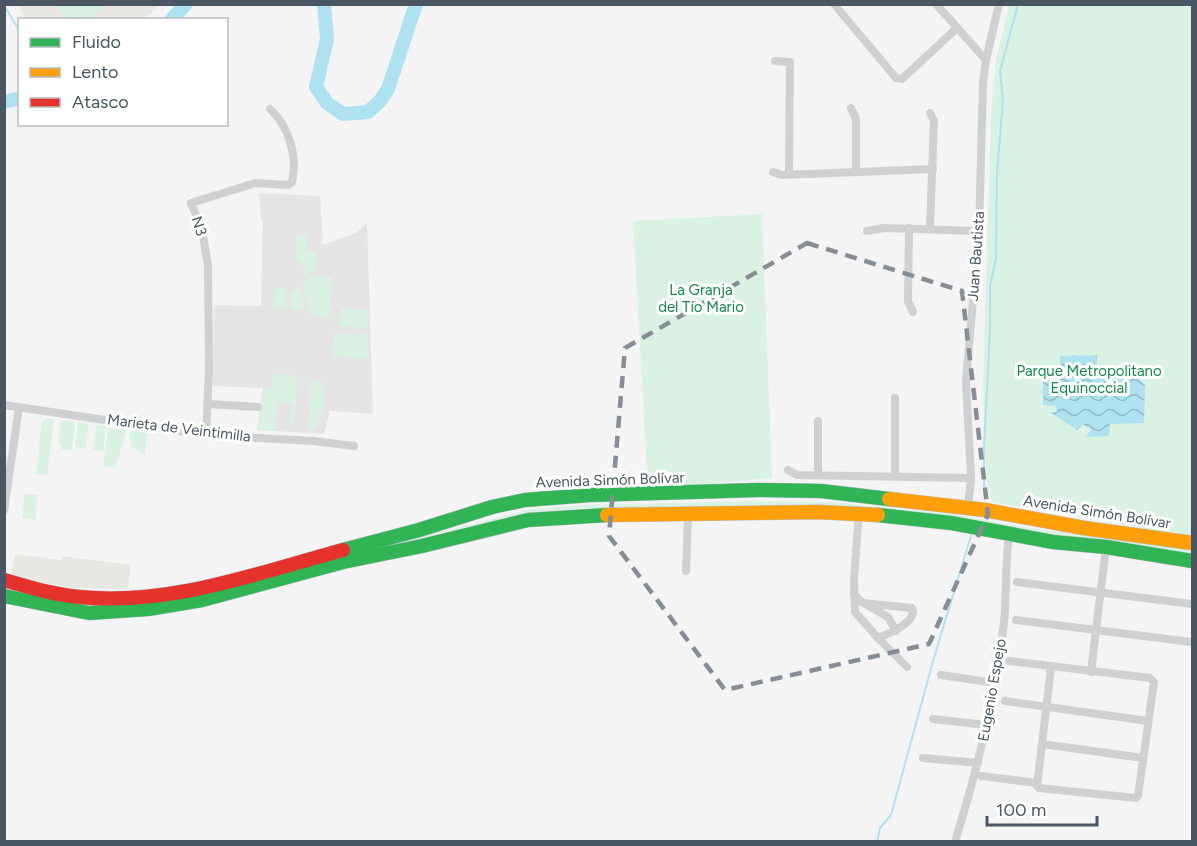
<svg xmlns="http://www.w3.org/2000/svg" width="1197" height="846" viewBox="0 0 1197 846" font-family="Figtree,sans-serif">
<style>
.commercial{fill:#e8e7e3}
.education{fill:#e6e5e6}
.green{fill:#d9f2e3}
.water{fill:url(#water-waves)}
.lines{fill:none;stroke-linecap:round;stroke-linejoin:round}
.stream{stroke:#aee2f0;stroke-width:2}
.river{stroke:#aee2f0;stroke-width:14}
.fast-casing{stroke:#b9bec3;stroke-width:15}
.slow-casing{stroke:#b9bec3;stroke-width:15}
.jam-casing{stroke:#b9bec3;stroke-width:15}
.street{stroke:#ced0d2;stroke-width:8}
.fast{stroke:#30b455;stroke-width:14}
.slow{stroke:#ff9f0a;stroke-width:14}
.jam{stroke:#e5322d;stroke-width:14}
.marked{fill:none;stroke:#868d94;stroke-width:4.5;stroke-dasharray:12 8;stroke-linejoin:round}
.labels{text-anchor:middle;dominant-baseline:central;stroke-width:6;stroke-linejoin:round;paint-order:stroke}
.street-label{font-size:15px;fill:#4a5661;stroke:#fff}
.park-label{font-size:15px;fill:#17864f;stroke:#fff}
</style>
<defs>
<pattern id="water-waves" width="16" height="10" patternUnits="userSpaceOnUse" patternTransform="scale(1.5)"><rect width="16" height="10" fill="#aee2f0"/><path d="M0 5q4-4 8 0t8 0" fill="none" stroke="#90bac6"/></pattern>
</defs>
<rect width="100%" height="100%" fill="#f4f4f4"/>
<g class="commercial">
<polygon points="18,5 160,5 143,20 26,19"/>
<polygon points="15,554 61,560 62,556 131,565 128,589 73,588 23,579 11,575"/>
</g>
<polygon class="education" points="259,193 320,196 323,245 356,233 367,222 373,414 330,411 324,434 257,430 263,388 213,386 214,305 261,306 263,220 261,218"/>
<g class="green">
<polygon points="55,5 105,5 88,20 68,19"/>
<polygon points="1009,5 1192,5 1192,537 991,502 986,476 983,387 991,116 996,60"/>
<polygon points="762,214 772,478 648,488 633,221"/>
<polygon points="297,234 306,234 306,251 316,251 317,269 305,276 304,266 296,259"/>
<polygon points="315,274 316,277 332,277 329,317 327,318 312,316 308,305 303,284 306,280"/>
<polygon points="299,286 304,298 303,310 290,309 291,295"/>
<polygon points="276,287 287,290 286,309 273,307"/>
<polygon points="341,308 369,310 368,328 340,326"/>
<polygon points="334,333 368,335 367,358 333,356"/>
<polygon points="273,374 297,376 295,422 289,424 292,404 279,401 274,431 258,430 265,389 271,389"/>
<path d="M311,382h12c0,15 2,43 -14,51z"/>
<polygon points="50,418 54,419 47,475 36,474 42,421"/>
<polygon points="61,420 75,422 72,450 61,449 61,443 58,441"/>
<polygon points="78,422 88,423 86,448 75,447"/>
<polygon points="96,425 106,426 103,451 93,450"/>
<polygon points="108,427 127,430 115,468 103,466"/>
<polygon points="131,431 147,433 145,455 130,446 131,443 129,439"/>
<polygon points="25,494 38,495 35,520 22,518"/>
<polygon points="760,501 827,502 953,514 1027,528 1118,538 1192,551 1192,555 852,508 760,505 696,508 581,508 511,517 186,599 85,607 5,590 5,585 96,604 412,539 532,509 582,505"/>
</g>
<polygon class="water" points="1097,355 1097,371 1107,370 1107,367 1126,366 1145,385 1144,423 1110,424 1109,436 1086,437 1091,430 1083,424 1077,430 1050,412 1057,412 1056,406 1043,405 1043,376 1061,375 1060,356"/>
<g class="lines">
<g class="stream">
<polyline points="4,5 20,32"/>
<polyline points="984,487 984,446 990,332 990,286 996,259 997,173 1003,101 1000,71 1018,4"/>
<polyline points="877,842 880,828 891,815 933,661 971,536"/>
</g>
<g class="river">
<polyline points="324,4 327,39 316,87 327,103 343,114 368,112 380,101 388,89 416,4"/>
<polyline points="171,20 186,4"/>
<polyline points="4,102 20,98"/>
</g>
<g class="fast-casing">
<g id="fast">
<polyline points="878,515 951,523 1053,542 1106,547 1192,561"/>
<polyline points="343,550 419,530 492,507 525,500 590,495 758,490 821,491 889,499"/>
<polyline points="4,596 89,613 148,609 202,600 343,562 422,546 528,520 607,515"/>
</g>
</g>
<g class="slow-casing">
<g id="slow">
<polyline points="889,499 985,510 1084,528 1192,543"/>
<polyline points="607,515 818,512 878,515"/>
</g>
</g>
<g class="jam-casing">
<path id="jam" d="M4,580c25,7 50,15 76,17 89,9 178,-24 263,-47"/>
</g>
<g class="street">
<polyline points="834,4 896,78 902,79 957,28"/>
<polyline points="936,4 986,60"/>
<polyline points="775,61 790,62 789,174"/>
<polyline points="851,108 856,119 856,172"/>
<polyline points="930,113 934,121 930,228"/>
<polyline points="773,172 782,175 933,169"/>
<polyline points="909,228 908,301 913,312"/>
<polyline points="867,231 884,228 979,231"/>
<polyline points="895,398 895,476"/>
<polyline points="208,404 258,407"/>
<polyline points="4,405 206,435 314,441 354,446"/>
<polyline points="818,421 818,474"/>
<path d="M206,435l3,-66 -1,-103 -6,-36 -11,-27 64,-20 33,2 4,-3c6,-25 -3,-56 -22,-73"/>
<polyline points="788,470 797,475 971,478"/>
<polyline points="968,508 971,478 966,381 979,231 983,82 986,60 999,4"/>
<polyline points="4,511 19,407"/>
<polyline points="859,513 854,578 855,612 878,638 907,667"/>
<polyline points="686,571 688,515"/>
<polyline points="1017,582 1192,604"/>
<path d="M854,595l9,8 49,5c6,14 -24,26 -34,30"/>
<polyline points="867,605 888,617 896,631"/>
<polyline points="1016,620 1191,642"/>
<polyline points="1009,661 1150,678 1154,682 1138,796 1136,798 1039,788 1037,786 1051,668"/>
<polyline points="1091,672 1106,547"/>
<polyline points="941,675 995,683"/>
<polyline points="1005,701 1148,721"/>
<polyline points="933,719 986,725"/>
<polyline points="1042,744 1143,758"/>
<polyline points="923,758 978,763"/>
<polyline points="981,776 1037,783"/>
<path d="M955,842c22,-72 41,-145 49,-220 3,-29 1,-59 5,-87"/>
</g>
<use href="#fast" class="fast"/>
<use href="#slow" class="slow"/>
<use href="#jam" class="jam"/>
</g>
<path class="marked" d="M807,243l155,48 26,223 -59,130 -204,46 -116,-154 16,-188z"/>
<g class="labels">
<g class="street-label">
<text transform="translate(199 226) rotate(72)">N3</text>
<text transform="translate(976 256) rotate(-86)">Juan Bautista</text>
<text transform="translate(179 428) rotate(7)">Marieta de Veintimilla</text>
<text transform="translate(610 480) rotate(-2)">Avenida Simón Bolívar</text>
<text transform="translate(1097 512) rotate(9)">Avenida Simón Bolívar</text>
<text transform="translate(992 690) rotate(-80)">Eugenio Espejo</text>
</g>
<g class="park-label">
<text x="701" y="290">La Granja<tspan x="701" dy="17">del Tío Mario</tspan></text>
<text x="1089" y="371">Parque Metropolitano<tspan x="1089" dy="17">Equinoccial</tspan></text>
</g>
</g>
<rect width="1197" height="846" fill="none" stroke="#4a5661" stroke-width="12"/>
<rect x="18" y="18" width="210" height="108" fill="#ffffff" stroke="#b7bbc0" stroke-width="1.5"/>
<rect x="30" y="38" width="30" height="9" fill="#30b455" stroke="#b7bbc0" stroke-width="1.5"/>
<text x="72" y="48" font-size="18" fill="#4a5661">Fluido</text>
<rect x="30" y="68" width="30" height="9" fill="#ff9f0a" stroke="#b7bbc0" stroke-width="1.5"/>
<text x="72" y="78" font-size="18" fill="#4a5661">Lento</text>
<rect x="30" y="98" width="30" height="9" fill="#e5322d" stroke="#b7bbc0" stroke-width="1.5"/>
<text x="72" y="108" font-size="18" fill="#4a5661">Atasco</text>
<path d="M987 816v9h110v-9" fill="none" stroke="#4a5661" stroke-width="3"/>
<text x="996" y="816" font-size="18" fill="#4a5661" stroke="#ffffff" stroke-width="4.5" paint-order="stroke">100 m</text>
</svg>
